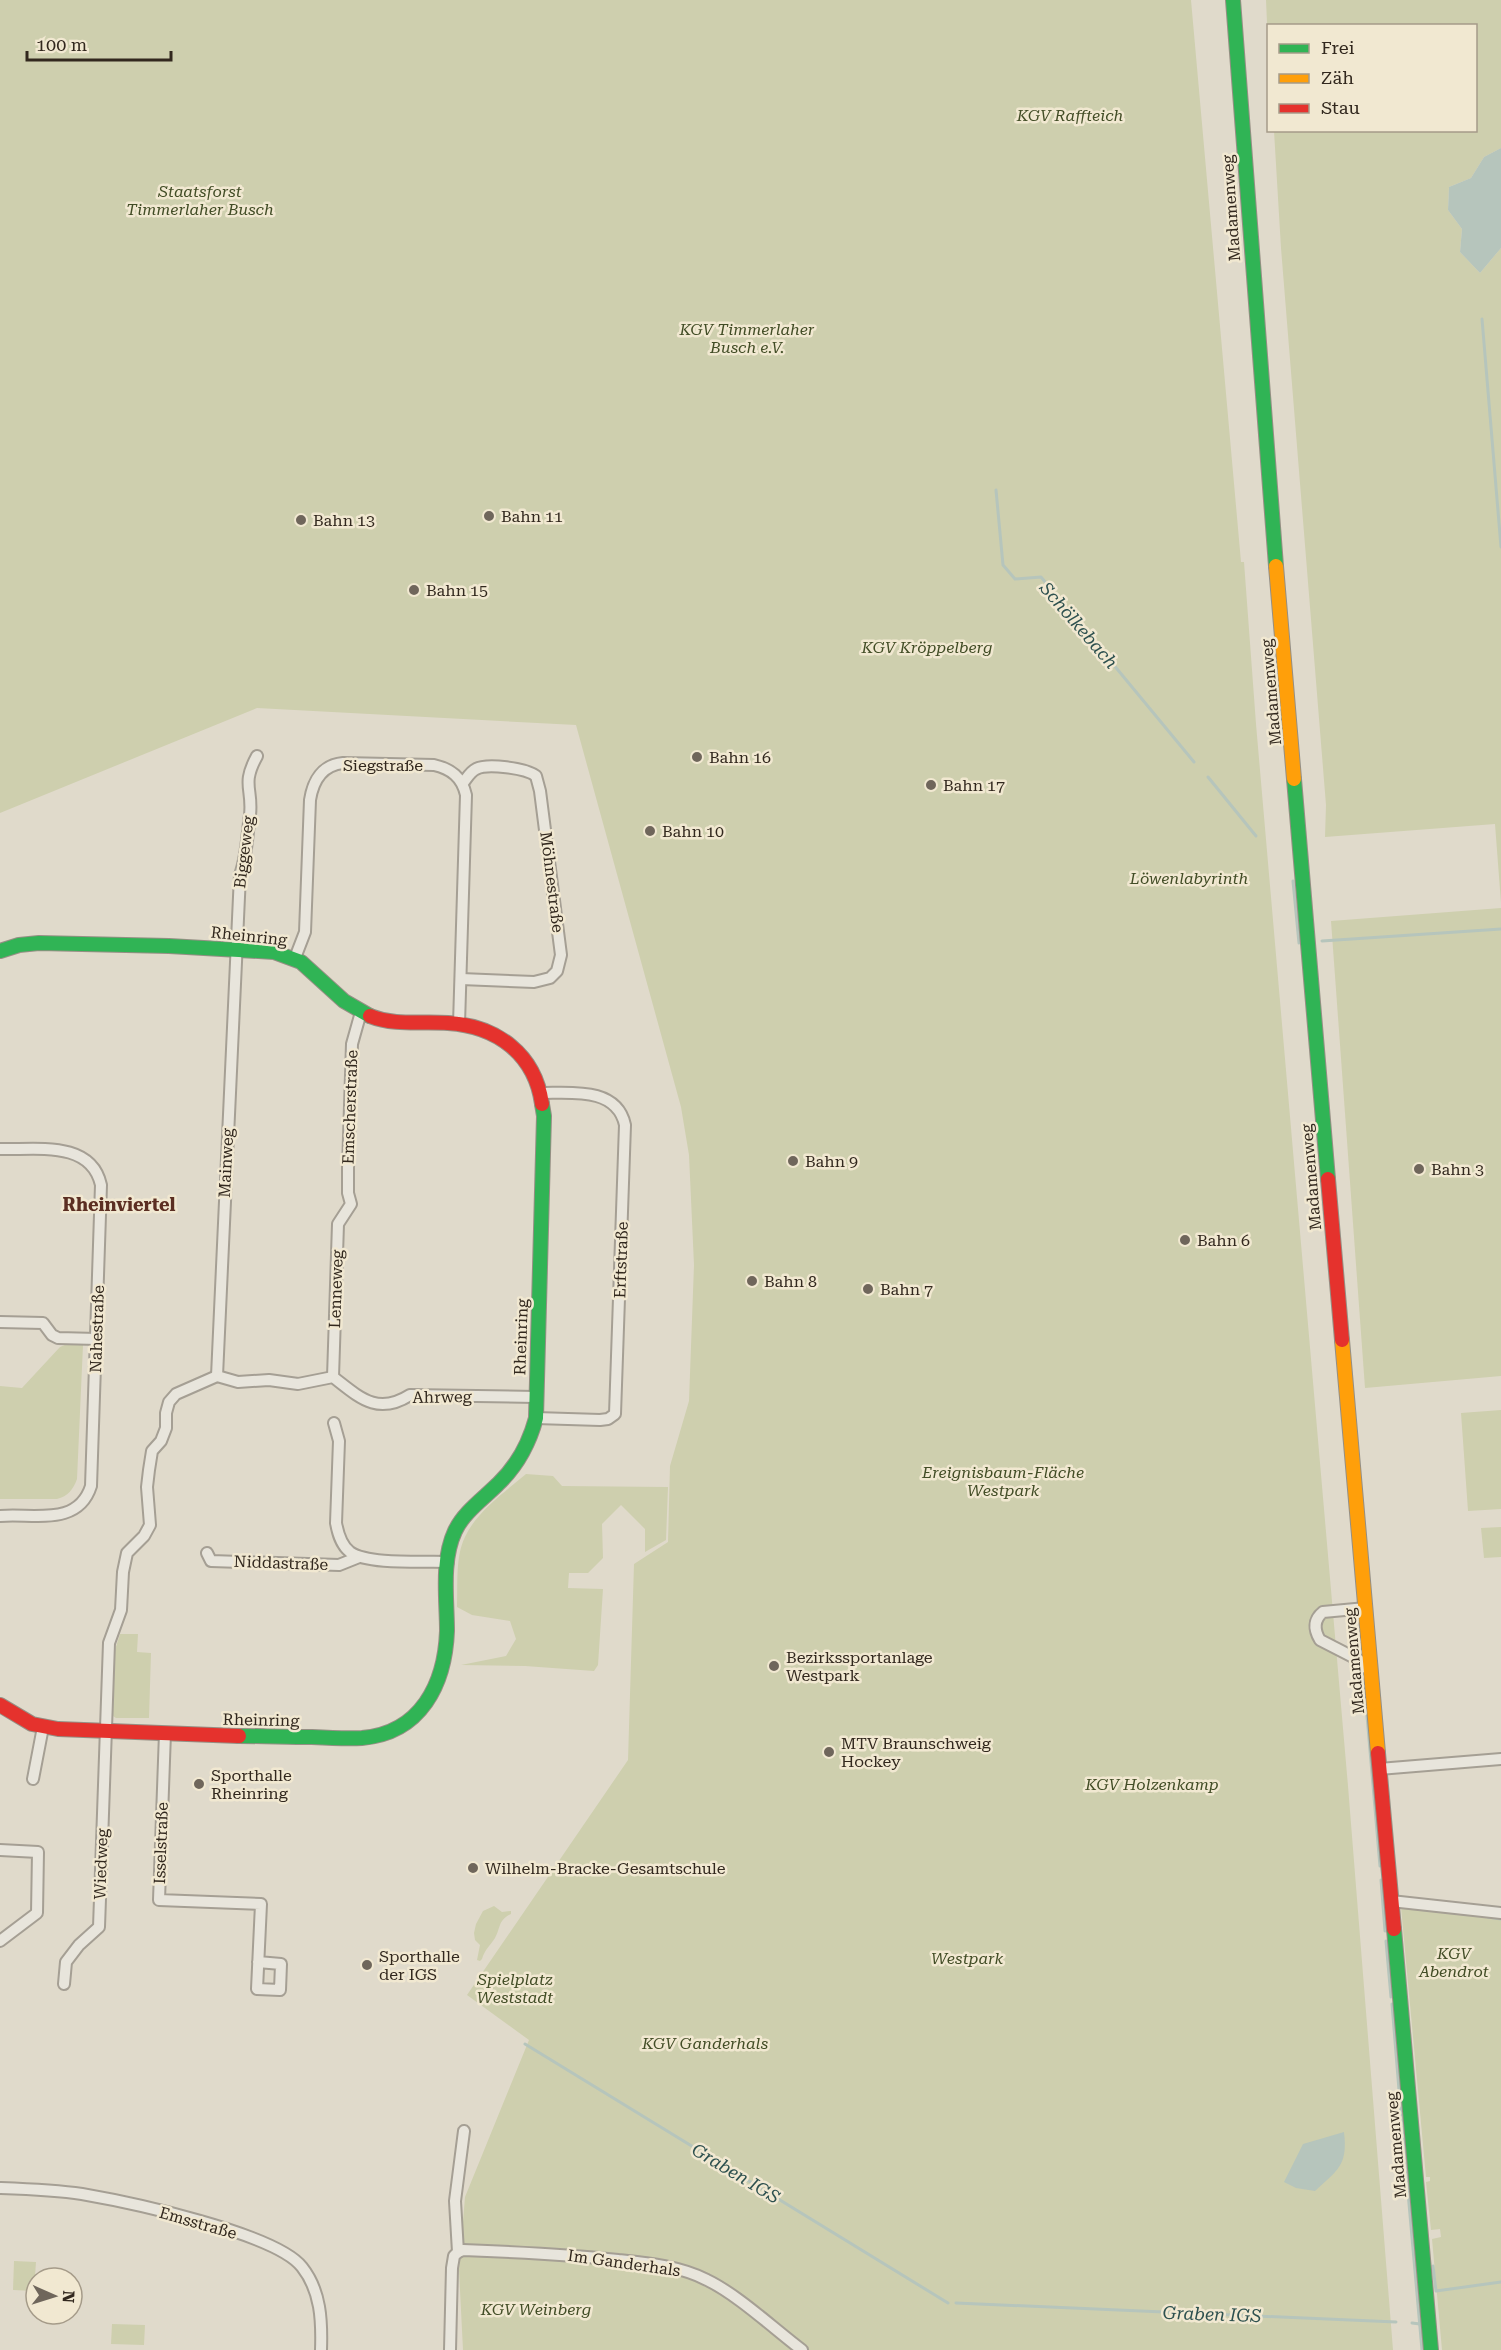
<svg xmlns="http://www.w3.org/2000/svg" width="1501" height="2350" viewBox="0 0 1501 2350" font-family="'Roboto Serif',serif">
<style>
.green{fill:#cecfae}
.water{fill:#b6c5bc}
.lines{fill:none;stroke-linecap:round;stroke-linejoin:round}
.stream{stroke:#b6c5bc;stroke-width:3}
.street-casing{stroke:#a59f94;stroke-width:14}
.fast-casing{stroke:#958f84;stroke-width:16}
.slow-casing{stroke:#958f84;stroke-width:16}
.jam-casing{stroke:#958f84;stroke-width:16}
.street{stroke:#e8e5dc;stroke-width:10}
.fast{stroke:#30b455;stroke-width:14}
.slow{stroke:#ff9f0a;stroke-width:14}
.jam{stroke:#e5322d;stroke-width:14}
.poi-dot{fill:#6f665b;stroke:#f1e8d1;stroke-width:2}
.labels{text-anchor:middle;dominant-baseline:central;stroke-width:5;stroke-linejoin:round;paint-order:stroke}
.park-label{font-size:16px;font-style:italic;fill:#424d26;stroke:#f1e8d1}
.street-label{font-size:16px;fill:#32281e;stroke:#f1e8d1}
.poi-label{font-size:16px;fill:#32281e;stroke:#f1e8d1;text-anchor:start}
.water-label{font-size:18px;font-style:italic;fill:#2e514f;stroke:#f1e8d1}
.neighbourhood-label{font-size:18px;font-weight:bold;fill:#5b2e22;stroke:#f1e8d1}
</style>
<rect width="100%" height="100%" fill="#e0dacb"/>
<g class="green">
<polygon points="0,0 1191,0 1241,562 1244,562 1256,724 1348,1786 1393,2350 463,2350 459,2270 465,2197 529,2040 467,1995 628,1760 634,1564 668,1542 670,1466 689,1401 694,1265 689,1155 681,1107 576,725 257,708 0,813"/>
<polygon points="1266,0 1501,0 1501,148 1484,157 1471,178 1449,187 1448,210 1462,229 1460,252 1480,273 1501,248 1501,903 1495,824 1325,837 1326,805 1281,248 1274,131 1476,130 1476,26 1268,26 1268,46"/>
<polygon points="1501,908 1501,1376 1365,1388 1331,921"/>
<path d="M72,1342l11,3 -6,134c-4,11 -9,17 -20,20h-57v-113l22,2 38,-41z"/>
<polygon points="1501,1410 1501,1509 1468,1511 1461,1413"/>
<path d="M526,1474l27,2 9,10 106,1 -2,53 -21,12v-23l-24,-24 -19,19 1,34 -15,15h-19l-1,15 35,1 -5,76 -4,6 -69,-5 -64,-1 45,-9 10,-17 -6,-18 -38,-6 -15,-8c1,-21 -2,-50 8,-70 12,-26 40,-45 61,-63z"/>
<polygon points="1501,1527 1501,1557 1484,1558 1481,1528"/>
<polygon points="120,1634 138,1634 137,1652 151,1653 149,1718 116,1718 110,1714 110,1666"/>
<path d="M494,1906l8,6 9,-1v3c-13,6 -10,13 -16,24 -5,8 -10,11 -13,21l-2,2 -3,-1 3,-15 -5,-5 -1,-7 2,-9 7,-13z"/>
<polygon points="1401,1907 1501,1920 1501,2350 1442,2350 1432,2239 1441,2237 1440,2229 1431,2230 1426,2182 1430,2181 1430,2177 1426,2177"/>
<polygon points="14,2261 36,2262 34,2291 13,2290"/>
<polygon points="112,2324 145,2325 144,2345 111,2344"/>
</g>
<g class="water">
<polygon points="1501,148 1501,248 1480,273 1460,252 1462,229 1448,210 1449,187 1471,178 1484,157"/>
<path d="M1344,2132c4,33 -6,38 -29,59l-19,-3 -12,-6 19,-38z"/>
</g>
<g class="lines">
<g class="stream">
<polyline points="1482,319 1501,547"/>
<polyline points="996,490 1003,565 1015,579 1041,577 1194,762"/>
<polyline points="1208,777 1256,836"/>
<polyline points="1293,881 1299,943"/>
<polyline points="1322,941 1501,929"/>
<polyline points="1364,1681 1380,1866"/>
<polyline points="1381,1880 1385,1931"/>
<polyline points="1488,1917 1501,1919"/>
<polyline points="1386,1941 1391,1997"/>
<polyline points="1392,2004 1399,2090"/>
<polyline points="525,2044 948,2303"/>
<polyline points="1400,2102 1422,2350"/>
<polyline points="1433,2266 1436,2291 1501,2282"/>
<polyline points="956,2303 1396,2322"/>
<polyline points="1412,2323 1420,2324"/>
</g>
<g class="street-casing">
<g id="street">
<path d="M295,958l10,-26 5,-132c3,-19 12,-35 33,-37l91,2c17,4 28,12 32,30l-7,229"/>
<path d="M461,979l73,3 16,-4 7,-7 4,-16 -21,-164 -4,-15c-10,-8 -49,-13 -60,-7 -6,3 -9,9 -13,14"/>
<path d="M0,1149c36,1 91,-9 101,36l-10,301c-13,41 -58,27 -91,30"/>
<polyline points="0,1322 43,1323 52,1335 58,1338 97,1339"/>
<path d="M217,1376l23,-501c7,-19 7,-40 10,-60 3,-27 -9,-30 7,-59"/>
<path d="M217,1376l21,6 31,-2 29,4 35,-7c26,20 44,39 77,18l126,2"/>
<polyline points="333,1377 338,1224 351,1204 348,1193 348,1168 352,1044 361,1012"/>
<path d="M536,1418l64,2 8,-1 7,-5 10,-289c-8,-38 -54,-32 -83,-32"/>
<path d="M334,1423l5,18 -3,82c2,11 5,22 14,29 18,13 74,9 98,10"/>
<polyline points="207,1553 211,1561 339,1565 359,1557"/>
<path d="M1366,1608l-43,4c-10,8 -9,18 -3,28l39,20 12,13"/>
<polyline points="165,1733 159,1900 261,1904 257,1989 280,1990 281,1964 258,1962"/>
<polyline points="1379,1769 1501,1759"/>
<polyline points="33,1779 43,1727"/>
<polyline points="0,1850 38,1852 37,1913 0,1941"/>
<polyline points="1391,1901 1501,1913"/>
<polyline points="64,1984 66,1962 79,1945 99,1927 109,1643 121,1610 123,1572 127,1553 144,1536 150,1525 147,1487 149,1470 152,1451 161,1441 166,1428 166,1413 169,1402 176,1394 217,1376"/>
<path d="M0,2188c27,1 55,2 82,6 46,8 194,39 220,73 19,24 20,54 19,83"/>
<path d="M458,2252l5,-2c52,2 103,4 155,10 29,3 62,6 89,20 31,15 66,48 95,70"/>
<polyline points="450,2350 452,2268 454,2256 458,2252 455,2201 464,2131"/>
</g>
</g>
<g class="fast-casing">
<g id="fast">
<polyline points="1233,0 1276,566"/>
<polyline points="1294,779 1328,1179"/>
<polyline points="0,951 19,945 39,943 169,946 274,952 301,962 344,1001 370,1016"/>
<path d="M239,1736c24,0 49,1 73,1 17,1 34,2 50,1 59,-5 83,-54 85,-107 0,-32 -6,-70 8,-100 9,-19 28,-32 43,-47 19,-18 31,-40 38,-66l8,-302 -2,-12"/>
<polyline points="1394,1929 1431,2350"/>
</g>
</g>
<g class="slow-casing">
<g id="slow">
<polyline points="1276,566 1294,779"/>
<polyline points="1342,1340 1378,1753"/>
</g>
</g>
<g class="jam-casing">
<g id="jam">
<path d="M370,1016c25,10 52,5 78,7 49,3 87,31 94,81"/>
<polyline points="1328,1179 1342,1340"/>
<polyline points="0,1705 32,1724 58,1729 239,1736"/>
<polyline points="1378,1753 1394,1929"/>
</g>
</g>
<use href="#street" class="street"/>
<use href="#fast" class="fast"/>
<use href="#slow" class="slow"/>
<use href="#jam" class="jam"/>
</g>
<g class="poi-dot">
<circle cx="489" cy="516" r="6"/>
<circle cx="301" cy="520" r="6"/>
<circle cx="414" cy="590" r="6"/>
<circle cx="697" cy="757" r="6"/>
<circle cx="931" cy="785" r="6"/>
<circle cx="650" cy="831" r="6"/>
<circle cx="793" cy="1161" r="6"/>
<circle cx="1419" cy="1169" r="6"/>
<circle cx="1185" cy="1240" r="6"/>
<circle cx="752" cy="1281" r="6"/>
<circle cx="868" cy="1289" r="6"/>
<circle cx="774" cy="1666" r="6"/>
<circle cx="829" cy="1752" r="6"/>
<circle cx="199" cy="1784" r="6"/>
<circle cx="473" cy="1868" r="6"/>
<circle cx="367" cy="1965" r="6"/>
</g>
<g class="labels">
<g class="park-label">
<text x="1070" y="115">KGV Raffteich</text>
<text x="200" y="191">Staatsforst<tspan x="200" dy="18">Timmerlaher Busch</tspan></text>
<text x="747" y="329">KGV Timmerlaher<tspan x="747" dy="18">Busch e.V.</tspan></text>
<text x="927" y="647">KGV Kröppelberg</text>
<text x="1189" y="878">Löwenlabyrinth</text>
<text x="1003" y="1472">Ereignisbaum-Fläche<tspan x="1003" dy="18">Westpark</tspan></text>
<text x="1152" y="1784">KGV Holzenkamp</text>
<text x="1454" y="1953">KGV<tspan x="1454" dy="18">Abendrot</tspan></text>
<text x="967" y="1958">Westpark</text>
<text x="515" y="1979">Spielplatz<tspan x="515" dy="18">Weststadt</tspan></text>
<text x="705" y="2043">KGV Ganderhals</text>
<text x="536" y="2309">KGV Weinberg</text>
</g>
<g class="street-label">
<text transform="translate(1231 208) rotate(-94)">Madamenweg</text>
<text transform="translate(1271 692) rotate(-95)">Madamenweg</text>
<text x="383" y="765">Siegstraße</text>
<text transform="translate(244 852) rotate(-83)">Biggeweg</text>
<text transform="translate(552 882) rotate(83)">Möhnestraße</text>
<text transform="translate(249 936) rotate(6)">Rheinring</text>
<text transform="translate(350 1107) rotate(-88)">Emscherstraße</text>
<text transform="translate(226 1163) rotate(-87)">Mainweg</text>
<text transform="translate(1311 1177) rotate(-95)">Madamenweg</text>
<text transform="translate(621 1260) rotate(-88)">Erftstraße</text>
<text transform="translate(336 1289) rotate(-88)">Lenneweg</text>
<text transform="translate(97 1329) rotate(-88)">Nahestraße</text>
<text transform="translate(521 1337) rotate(-88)">Rheinring</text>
<text transform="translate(442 1397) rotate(-1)">Ahrweg</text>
<text transform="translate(281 1563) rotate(2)">Niddastraße</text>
<text transform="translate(1354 1661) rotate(-95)">Madamenweg</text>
<text transform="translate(261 1720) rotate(1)">Rheinring</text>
<text transform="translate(161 1843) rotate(-88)">Isselstraße</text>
<text transform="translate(101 1864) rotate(-88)">Wiedweg</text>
<text transform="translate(1396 2145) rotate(-95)">Madamenweg</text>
<text transform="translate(198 2223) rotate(16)">Emsstraße</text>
<text transform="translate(624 2263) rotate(8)">Im Ganderhals</text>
</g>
<g class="poi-label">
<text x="501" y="516">Bahn 11</text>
<text x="313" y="520">Bahn 13</text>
<text x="426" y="590">Bahn 15</text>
<text x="709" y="757">Bahn 16</text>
<text x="943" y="785">Bahn 17</text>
<text x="662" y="831">Bahn 10</text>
<text x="805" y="1161">Bahn 9</text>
<text x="1431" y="1169">Bahn 3</text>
<text x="1197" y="1240">Bahn 6</text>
<text x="764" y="1281">Bahn 8</text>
<text x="880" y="1289">Bahn 7</text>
<text x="786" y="1657">Bezirkssportanlage<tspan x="786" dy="18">Westpark</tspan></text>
<text x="841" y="1743">MTV Braunschweig<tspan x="841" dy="18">Hockey</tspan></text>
<text x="211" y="1775">Sporthalle<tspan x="211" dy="18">Rheinring</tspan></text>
<text x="485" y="1868">Wilhelm-Bracke-Gesamtschule</text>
<text x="379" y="1956">Sporthalle<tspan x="379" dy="18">der IGS</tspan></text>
</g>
<g class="water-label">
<text transform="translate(1079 625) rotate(49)">Schölkebach</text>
<text transform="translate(736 2173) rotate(31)">Graben IGS</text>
<text transform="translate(1212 2314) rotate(2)">Graben IGS</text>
</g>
<g class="neighbourhood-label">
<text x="119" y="1204">Rheinviertel</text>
</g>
</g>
<rect x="1267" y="24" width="210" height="108" fill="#f1e8d1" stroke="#a59b89" stroke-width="1.5"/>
<rect x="1279" y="44" width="30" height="9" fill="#30b455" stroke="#a59b89" stroke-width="1.5"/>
<text x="1321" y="54" font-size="18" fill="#32281e">Frei</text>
<rect x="1279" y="74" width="30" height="9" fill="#ff9f0a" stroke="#a59b89" stroke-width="1.5"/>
<text x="1321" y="84" font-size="18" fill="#32281e">Zäh</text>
<rect x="1279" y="104" width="30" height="9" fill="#e5322d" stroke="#a59b89" stroke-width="1.5"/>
<text x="1321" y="114" font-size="18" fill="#32281e">Stau</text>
<g transform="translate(54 2296) rotate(93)"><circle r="28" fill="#f1e8d1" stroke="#a59b89" stroke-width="1.5"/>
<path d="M0-4.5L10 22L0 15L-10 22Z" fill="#6f665b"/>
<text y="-9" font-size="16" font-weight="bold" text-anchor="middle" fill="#32281e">N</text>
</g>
<path d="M27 51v9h144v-9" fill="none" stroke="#32281e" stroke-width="3"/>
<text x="36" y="51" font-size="18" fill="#32281e" stroke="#f1e8d1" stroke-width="4.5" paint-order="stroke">100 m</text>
</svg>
